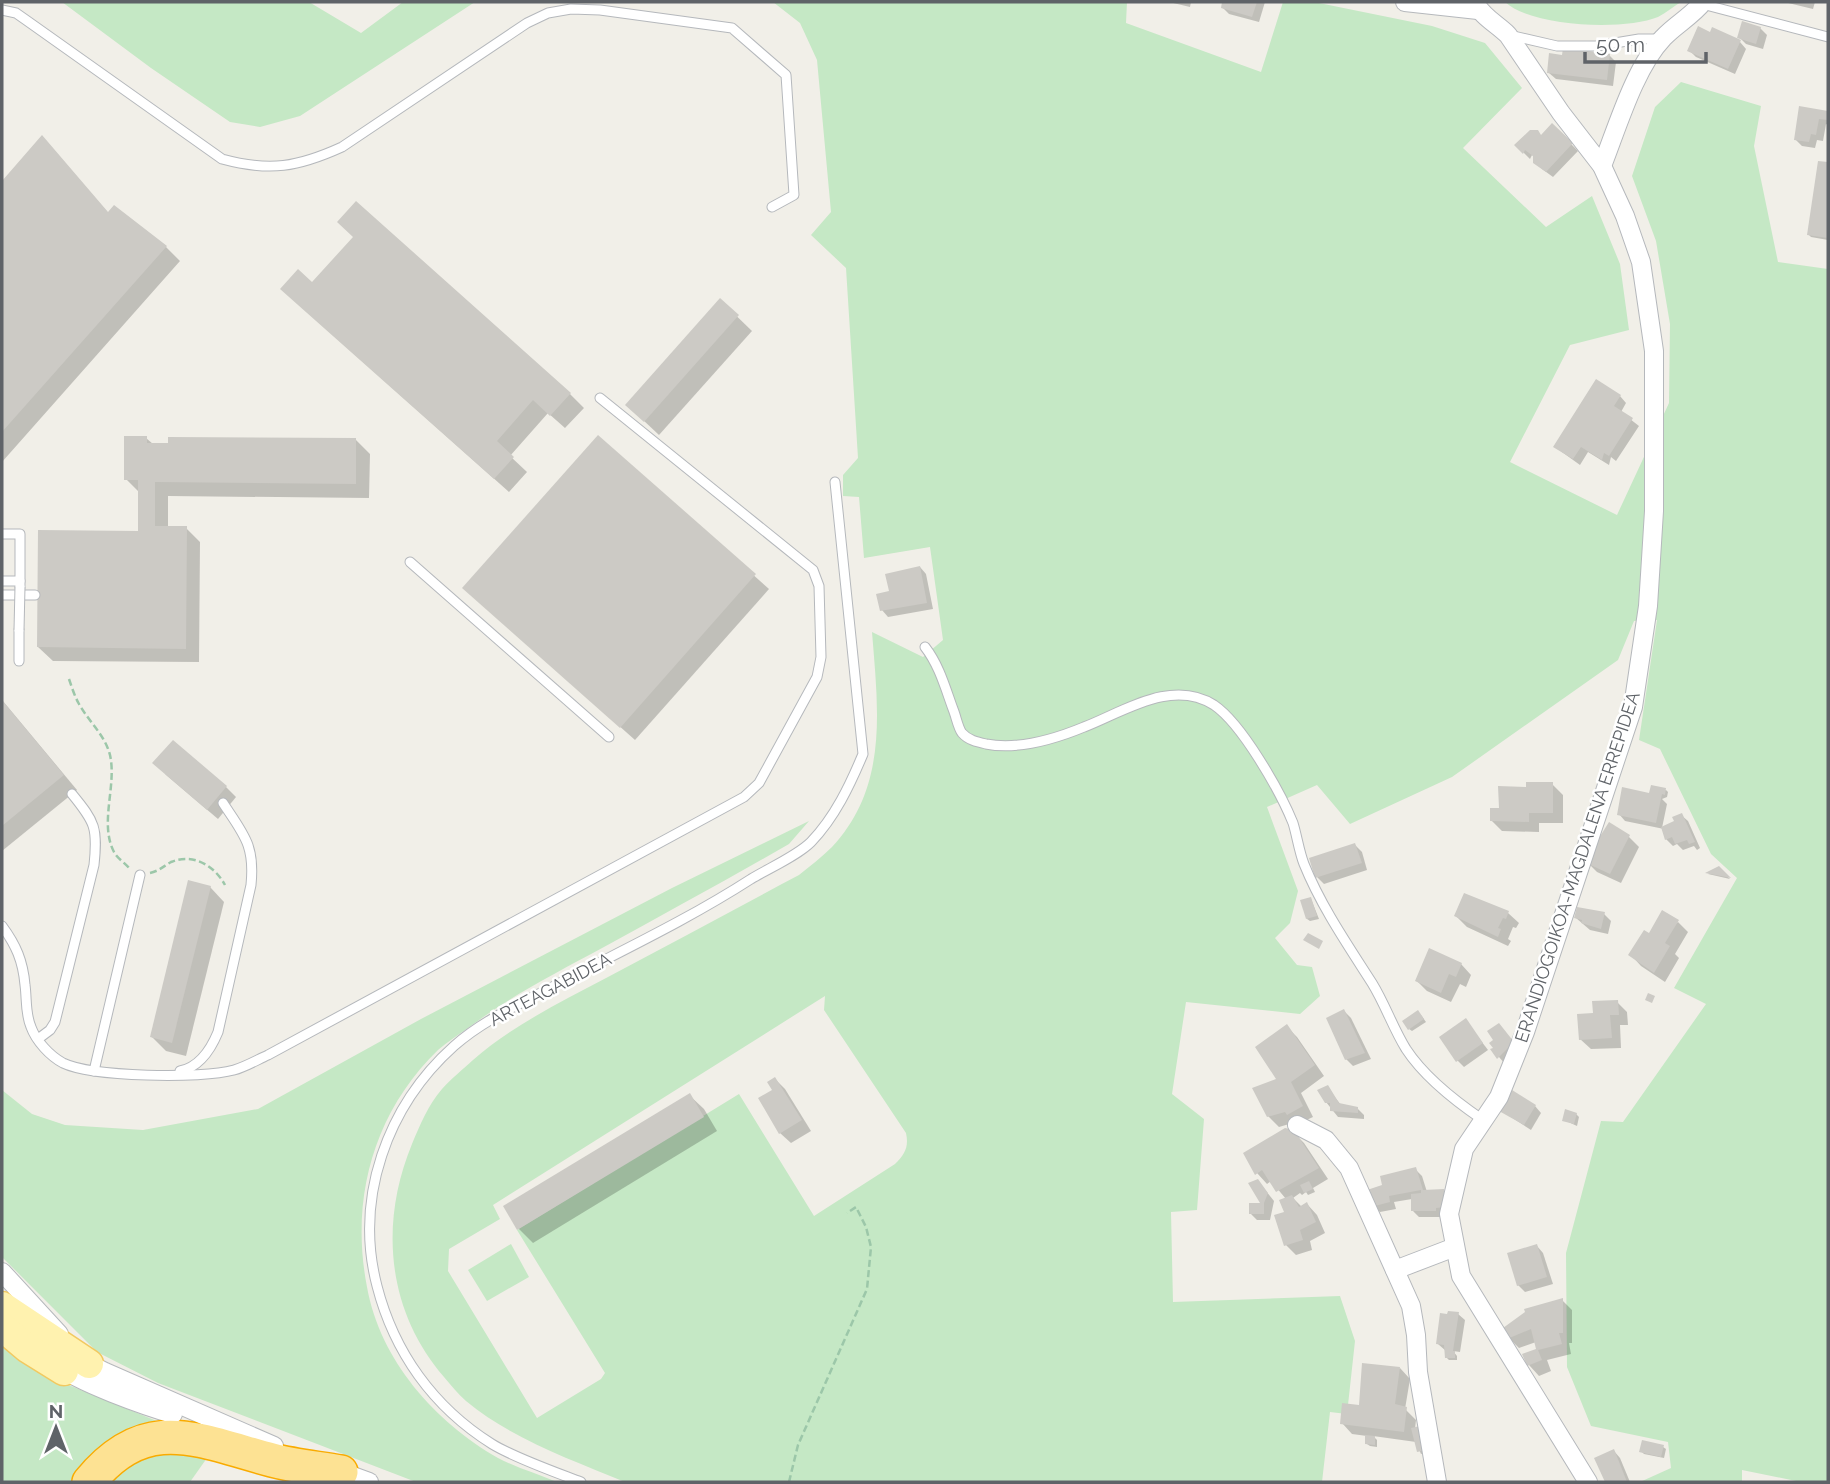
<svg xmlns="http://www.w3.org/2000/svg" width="1830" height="1484" viewBox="0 0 1830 1484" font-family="Raleway,sans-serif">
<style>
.green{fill:#c5e8c5;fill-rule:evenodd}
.shadow{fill:#0003}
.building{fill:#cccac5}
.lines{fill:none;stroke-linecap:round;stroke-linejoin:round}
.lane-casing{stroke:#b5b8bc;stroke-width:11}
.street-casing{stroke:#b5b8bc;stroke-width:20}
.primary-casing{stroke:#f2c960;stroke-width:31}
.highway-casing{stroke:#f9ab00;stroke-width:36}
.path{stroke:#9cc7a9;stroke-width:2.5;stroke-dasharray:7 3.5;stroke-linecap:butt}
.lane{stroke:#fff;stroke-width:9}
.street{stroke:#fff;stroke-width:18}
.primary{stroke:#fff2af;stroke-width:28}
.highway{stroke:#fde293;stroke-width:33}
.lane-bridge-casing{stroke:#b5b8bc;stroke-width:11;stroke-linecap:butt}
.lane-bridge{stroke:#fff;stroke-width:9}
.labels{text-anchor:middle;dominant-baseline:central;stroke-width:5;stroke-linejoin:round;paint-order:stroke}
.street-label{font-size:18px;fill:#5f6368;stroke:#fff}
</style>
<rect width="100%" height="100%" fill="#f1efe8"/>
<g class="green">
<polygon points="62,2 309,2 361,33 403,2 475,2 300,116 260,127 230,122 151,68"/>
<path d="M773,2h354l-1,21 135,49 22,-70h31l118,24 53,17 37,45 -59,60 83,79 46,-31 28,68 9,66 -59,15 -60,117 107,53 52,-112 1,-79 -14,-83 -24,-65 23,-69 26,-25 80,24 -7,40 24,116 50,7v1213h-27l-59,-12v12h-102l31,-14 -3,-26 -77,-16 -24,-59 -1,-114 35,-132 22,1 83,-118 -32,-16 63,-110 -26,-24 -51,-105 -21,-9 18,-120 -23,1 -16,39 -166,117 -102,47 -33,-39 -50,22 31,84 -8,32 -15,15 22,27 15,2 8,29 -20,18 -114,-12 -14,92 32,25 -7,91 -26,2 2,90 167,-6 15,45 -8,73 -17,-2 -8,70h-697c-55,-23 -113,-43 -159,-81 -8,-7 -15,-16 -22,-24 -57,-66 -65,-153 -32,-233 8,-19 16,-39 30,-55 9,-10 21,-20 31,-29 40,-35 88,-58 135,-83 64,-34 127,-68 191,-102 11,-9 23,-18 33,-28 57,-61 46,-139 40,-215l51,25 20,-17 -13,-93 -66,11 -5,-61 -16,-1v-21l15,-17 -12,-190 -35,-33 20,-23 -14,-152 -17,-37zM825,996l-1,14 82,123c3,14 -1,21 -11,31l-81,52 -75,-122 -222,136 88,143 -4,6 -64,39 -89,-147 1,-22 51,-30 -7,-14z"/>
<path d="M1505,2h176c-7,4 -15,11 -23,15 -34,14 -126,10 -153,-15z"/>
<path d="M809,821l-20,23c-61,35 -123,69 -185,103 -48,26 -92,48 -136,81 -10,7 -21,14 -30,22 -65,63 -88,150 -71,237 13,73 68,135 131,171 19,10 40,16 59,24h-141l-258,-99 -61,-31 -95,-95v-167l30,24 33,11 78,5 115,-21 163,-90 251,-131z"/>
<polygon points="511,1244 529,1277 487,1301 468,1270"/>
<polygon points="2,1343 44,1375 174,1428 114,1438 88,1457 72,1482 2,1482"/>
<polygon points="144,1448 207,1458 190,1482 101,1482"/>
</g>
<g class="shadow">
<polygon points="1169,2 1191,2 1190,7"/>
<polygon points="1224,2 1265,2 1259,22 1229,14 1222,7"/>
<polygon points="1784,2 1815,2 1813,9"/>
<polygon points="1760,28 1767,35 1763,49 1746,44 1739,37"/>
<polygon points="1713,30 1740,42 1746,49 1735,74 1696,57 1689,50 1711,34"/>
<polygon points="1609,55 1616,62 1613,86 1556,79 1549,73 1564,56"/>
<polygon points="1801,108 1828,112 1828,125 1826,124 1823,141 1817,140 1815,148 1802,146 1795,139"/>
<polygon points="1552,125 1578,151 1553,177 1542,169 1535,157 1532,155 1530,159 1516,145 1541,136"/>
<polygon points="42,138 109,214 166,247 180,261 2,462 2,183"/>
<polygon points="1819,163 1828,164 1828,240 1811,237 1809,235"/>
<polygon points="313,285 570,394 584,408 565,428 548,413 510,456 527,472 509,492 297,303"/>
<polygon points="721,301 752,331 659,435 642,419"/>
<polygon points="1620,396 1626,403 1621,412 1639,426 1616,461 1611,457 1609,465 1588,452 1580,465 1555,447"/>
<polygon points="598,437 769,589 635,740 464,588"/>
<polygon points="146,438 153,444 356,440 370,454 369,498 168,496 168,528 186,528 200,542 199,662 53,661 38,647 140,533 140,493 126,479"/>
<polygon points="920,567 926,574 933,609 888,617 882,610 891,593"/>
<polygon points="2,700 77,790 2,851"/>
<polygon points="165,774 226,787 236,797 218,819"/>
<polygon points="1552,784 1563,795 1563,823 1539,823 1539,832 1502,831 1491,820 1500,810 1528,788"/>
<polygon points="1666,790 1668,792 1667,797 1662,799 1667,804 1662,828 1677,822 1681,815 1688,821 1700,848 1697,850 1694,846 1683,850 1677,844 1673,846 1666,839 1664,829 1625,821 1619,814 1650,795"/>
<polygon points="1628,836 1639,847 1621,883 1597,872 1586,861"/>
<polygon points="1355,845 1362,852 1367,870 1324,884 1317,877"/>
<polygon points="1719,868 1730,879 1708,874"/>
<polygon points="210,887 224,902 186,1056 166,1051 152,1037"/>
<polygon points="1311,899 1319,919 1310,921 1307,919"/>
<polygon points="1508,913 1519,923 1516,928 1513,927 1508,939 1511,941 1508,946 1467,927 1456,916"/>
<polygon points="1604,914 1611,921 1608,934 1590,930 1576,918"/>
<polygon points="1678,922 1688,932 1675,954 1679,958 1665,982 1641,966 1631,955"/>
<polygon points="1461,964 1471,975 1466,987 1460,984 1451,1002 1427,991 1417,981"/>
<polygon points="1617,1002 1627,1012 1628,1025 1620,1025 1621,1048 1591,1049 1580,1039"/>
<polygon points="1344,1011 1351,1018 1371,1059 1353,1066 1346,1059"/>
<polygon points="1421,1015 1426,1022 1412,1031 1409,1029"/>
<polygon points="1466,1021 1488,1050 1464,1067 1457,1060"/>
<polygon points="1287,1027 1297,1037 1324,1076 1301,1093 1313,1117 1298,1124 1296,1122 1279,1127 1268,1116 1279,1079"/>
<polygon points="1496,1040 1520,1049 1505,1064 1493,1050"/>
<polygon points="775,1079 785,1089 811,1131 791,1143 780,1133 774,1091"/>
<polygon points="1327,1087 1341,1105 1357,1108 1364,1115 1364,1119 1338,1117 1326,1102"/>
<polygon points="689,1095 704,1109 717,1131 533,1243 518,1228"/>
<polygon points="1535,1106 1541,1113 1531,1130 1502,1111"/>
<polygon points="1576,1114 1579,1117 1577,1126 1564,1120"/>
<polygon points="1293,1132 1304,1143 1328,1179 1313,1188 1315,1192 1308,1195 1306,1192 1302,1195 1300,1193 1293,1198 1302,1207 1307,1204 1317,1215 1325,1233 1310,1241 1312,1250 1296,1255 1286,1245 1286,1199 1271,1181 1267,1184 1257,1173"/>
<polygon points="1415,1169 1422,1176 1427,1192 1444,1191 1450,1198 1442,1217 1419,1217 1413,1211 1412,1199 1394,1202 1396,1209 1380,1212 1373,1206 1385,1186"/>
<polygon points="1258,1181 1274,1201 1270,1220 1257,1220 1251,1214 1263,1205"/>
<polygon points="1537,1246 1543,1253 1553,1284 1525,1292 1518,1285"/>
<polygon points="1562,1300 1572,1310 1572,1343 1569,1343 1571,1354 1547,1360 1551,1371 1539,1376 1529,1365 1525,1355 1538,1350 1536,1342 1519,1348 1509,1338 1527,1313"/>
<polygon points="1458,1314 1465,1320 1460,1352 1453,1351 1457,1356 1457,1360 1449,1360 1446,1357 1446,1351 1438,1344"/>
<polygon points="1400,1368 1410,1379 1405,1409 1416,1420 1415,1429 1427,1452 1421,1454 1416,1442 1373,1436 1377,1440 1377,1447 1370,1446 1367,1444 1367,1436 1352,1434 1342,1423"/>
<polygon points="1663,1447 1666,1449 1664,1458 1644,1454 1641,1451"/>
<polygon points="1614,1451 1620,1458 1630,1482 1606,1481"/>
</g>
<g class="building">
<polygon points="1222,2 1257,2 1252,17 1221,8"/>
<polygon points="1742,21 1761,27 1756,44 1737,38"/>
<polygon points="1698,26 1710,32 1712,27 1741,40 1728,69 1687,51"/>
<polygon points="1563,48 1610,54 1607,80 1547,73 1549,53 1562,55"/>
<polygon points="1799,106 1828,111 1828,120 1819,119 1816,135 1811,134 1809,142 1794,140"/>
<polygon points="1552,123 1573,143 1546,172 1533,163 1533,156 1525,150 1523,154 1514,145 1530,130 1538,130 1541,135"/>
<polygon points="42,135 108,212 114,205 167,246 2,432 2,181"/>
<polygon points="1818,161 1828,162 1828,238 1807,235"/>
<polygon points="356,201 571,393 550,416 533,400 497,441 514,457 494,479 280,289 298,269 312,282 353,237 337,222"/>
<polygon points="720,298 739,315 644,422 625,405"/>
<polygon points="1596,379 1621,395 1614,406 1633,418 1609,456 1604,453 1602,460 1581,447 1573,459 1553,447"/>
<polygon points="598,435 756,574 620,728 462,588"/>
<polygon points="124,436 147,436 147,443 168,443 168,437 356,438 356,484 155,482 155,526 187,526 186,649 37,647 38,530 138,531 138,480 124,480"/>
<polygon points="920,566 927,603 880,611 876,594 889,591 885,574"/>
<polygon points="2,700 64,775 2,826"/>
<polygon points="173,740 227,786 207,810 152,763"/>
<polygon points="1526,782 1553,782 1553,813 1529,813 1529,822 1490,821 1490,808 1499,808 1498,786 1526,787"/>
<polygon points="1651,785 1666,788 1665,795 1662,794 1656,823 1617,815 1622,787 1649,793"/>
<polygon points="1682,813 1695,842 1689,844 1687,840 1675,844 1672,837 1665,840 1661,827 1674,821 1672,817"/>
<polygon points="1609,822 1630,835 1610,874 1584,862"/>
<polygon points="1355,843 1362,863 1315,878 1309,858"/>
<polygon points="1719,866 1731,878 1705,873"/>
<polygon points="188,880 211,886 172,1043 150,1037"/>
<polygon points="1464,893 1509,911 1506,919 1503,918 1498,928 1501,929 1498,937 1454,916"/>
<polygon points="1311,897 1317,916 1306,919 1300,900"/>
<polygon points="1577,907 1605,912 1601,929 1581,923 1582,920 1574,918"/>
<polygon points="1662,910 1679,920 1665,943 1670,946 1654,973 1628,955 1644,930 1649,933"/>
<polygon points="1308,933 1323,941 1319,949 1303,940"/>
<polygon points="1429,948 1462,963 1456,977 1449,974 1441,993 1415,981"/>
<polygon points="1648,993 1655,996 1652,1003 1645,1000"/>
<polygon points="1618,1000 1619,1015 1610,1015 1612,1038 1579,1040 1577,1014 1593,1013 1592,1001"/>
<polygon points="1344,1009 1365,1053 1345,1060 1326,1018"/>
<polygon points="1418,1010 1424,1019 1408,1030 1402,1021"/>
<polygon points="1466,1018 1483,1043 1456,1062 1439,1037"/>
<polygon points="1499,1023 1514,1042 1497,1059 1490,1049 1493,1048 1489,1043 1493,1040 1487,1031"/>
<polygon points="1287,1024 1315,1065 1291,1082 1303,1106 1287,1115 1285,1112 1267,1117 1252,1088 1276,1079 1255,1047"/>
<polygon points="775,1077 802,1120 779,1134 758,1098 772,1090 767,1082"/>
<polygon points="1328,1085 1339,1103 1358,1107 1358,1113 1330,1111 1330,1103 1325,1103 1317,1090"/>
<polygon points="1512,1090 1536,1105 1524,1125 1499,1111"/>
<polygon points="690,1093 704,1117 517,1230 503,1206"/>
<polygon points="1565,1109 1577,1113 1574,1124 1562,1121"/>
<polygon points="1285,1128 1294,1130 1319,1168 1276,1192 1262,1170 1255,1175 1243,1153"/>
<polygon points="1416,1167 1423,1190 1444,1189 1445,1207 1436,1208 1436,1211 1411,1211 1411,1194 1421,1193 1421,1190 1389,1196 1390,1202 1371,1207 1367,1190 1382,1185 1380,1176"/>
<polygon points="1258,1179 1268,1193 1264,1203 1264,1214 1249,1214 1249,1203 1260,1203 1248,1183"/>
<polygon points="1309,1181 1313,1189 1304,1193 1300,1185"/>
<polygon points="1292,1195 1299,1207 1307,1202 1316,1222 1300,1230 1303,1240 1284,1246 1274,1215 1284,1212 1279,1200"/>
<polygon points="1537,1244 1547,1277 1517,1286 1507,1253"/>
<polygon points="1563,1298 1563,1333 1559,1333 1562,1344 1538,1350 1542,1360 1527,1366 1522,1354 1536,1349 1531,1329 1507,1339 1503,1328 1525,1312 1524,1309"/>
<polygon points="1448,1311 1459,1312 1453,1351 1455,1351 1455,1358 1445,1358 1444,1345 1436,1344 1440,1313 1447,1314"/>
<polygon points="1362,1363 1400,1367 1395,1404 1407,1407 1404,1432 1340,1424 1342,1403 1359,1405"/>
<polygon points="1420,1426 1426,1450 1417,1452 1411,1428"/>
<polygon points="1365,1435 1375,1436 1375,1445 1365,1444"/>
<polygon points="1642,1440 1664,1445 1661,1457 1639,1452"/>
<polygon points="1614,1449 1627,1482 1605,1482 1594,1458"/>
</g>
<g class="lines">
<g class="lane-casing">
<g id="lane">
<polyline points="1702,4 1828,37"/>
<path d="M2,10l14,3 10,7 196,139c48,13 76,8 120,-12l185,-124 21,-10 23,-4 29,1 132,18 54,47 8,120 -22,12"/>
<polyline points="1509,35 1557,46 1597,46 1639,39 1661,39"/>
<polyline points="2,534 20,534 20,587"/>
<polyline points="410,562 609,737"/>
<polyline points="2,581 20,581"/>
<polyline points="2,595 35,595"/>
<polyline points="19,630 19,661"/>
<path d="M925,647c14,18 20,40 28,62 3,7 5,19 9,24 6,7 15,9 24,11 31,6 69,-5 98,-17 39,-15 88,-49 130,-22 28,19 66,86 79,118 4,13 6,28 11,41 17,42 43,80 68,119 13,21 21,45 34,66 19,29 49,52 77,71"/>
<path d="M2,926c14,19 21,35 23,59 2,14 0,28 6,42 5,14 19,29 32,36 29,14 138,16 171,7 11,-3 23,-10 34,-15l476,-258 15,-14 58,-106 4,-20 -2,-71 -6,-16 -213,-172"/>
<path d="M38,1039l12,-9 5,-8 39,-157c4,-37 1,-43 -22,-71"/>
<polyline points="94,1071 140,875"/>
<path d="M180,1071c20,-4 31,-22 38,-39l33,-147c4,-40 -7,-50 -28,-82"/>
<path d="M581,1482c-26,-10 -66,-24 -89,-38 -59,-37 -98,-92 -115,-158 -23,-88 10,-180 77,-240 29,-26 68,-43 102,-61 65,-34 133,-66 195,-106 18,-11 46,-23 60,-37 24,-25 39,-57 52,-88l-28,-272"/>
</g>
</g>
<g class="street-casing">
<g id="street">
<polyline points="1405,2 1478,10"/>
<path d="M1475,2c6,14 22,22 33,33l53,78 41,53 23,50 16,46 13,89v160l-3,48 -3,47 -15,101 -108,325 -26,65 -35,52 -15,65 12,62 127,206"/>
<path d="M1602,166c15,-38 33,-99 61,-128 12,-13 29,-22 40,-36"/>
<polyline points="1297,1125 1326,1140 1349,1168 1411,1306 1416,1335 1418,1372 1437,1482"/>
<polyline points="1395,1270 1455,1247"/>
<polyline points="2,1272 59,1334"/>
<polyline points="84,1358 89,1364 105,1372 274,1446"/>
<path d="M58,1365c16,16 90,42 115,49"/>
<polyline points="336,1470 369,1482"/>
</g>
</g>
<g class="primary-casing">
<g id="primary">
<polyline points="2,1306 89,1364"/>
<polyline points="2,1327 27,1348 64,1371"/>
</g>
</g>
<g class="highway-casing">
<path id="highway" d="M89,1482c57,-70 108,-42 183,-22 22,6 46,8 69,12"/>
</g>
<g class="path">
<path d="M69,679c3,9 6,18 10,25 10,18 26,31 31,51 7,31 -11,68 4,97 3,6 11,11 15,16"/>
<path d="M150,873c9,-2 14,-7 21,-11 22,-9 43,3 54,23"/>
<polyline points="789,1482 798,1445 867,1289 871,1247 866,1227 856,1207 847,1213"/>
</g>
<use href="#lane" class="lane"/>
<use href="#street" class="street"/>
<use href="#primary" class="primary"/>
<use href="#highway" class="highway"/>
<g class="lane-bridge-casing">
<polyline id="lane-bridge" points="19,630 20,587"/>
</g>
<use href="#lane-bridge" class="lane-bridge"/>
</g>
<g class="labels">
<g class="street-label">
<text transform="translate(1577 867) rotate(-72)">ERANDIOGOIKOA-MAGDALENA ERREPIDEA</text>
<text transform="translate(550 989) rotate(-28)">ARTEAGABIDEA</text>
</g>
</g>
<rect width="1830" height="1484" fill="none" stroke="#5f6368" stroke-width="7"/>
<g transform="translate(56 1428)" stroke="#ffffff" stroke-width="5" paint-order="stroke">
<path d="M0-5L12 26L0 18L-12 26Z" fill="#5f6368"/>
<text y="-10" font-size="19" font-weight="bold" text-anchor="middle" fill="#5f6368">N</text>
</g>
<path d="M1585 52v10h121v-10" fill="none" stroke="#5f6368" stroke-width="3.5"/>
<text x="1596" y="52" font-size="21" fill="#5f6368" stroke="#ffffff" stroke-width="5" paint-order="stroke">50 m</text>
</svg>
